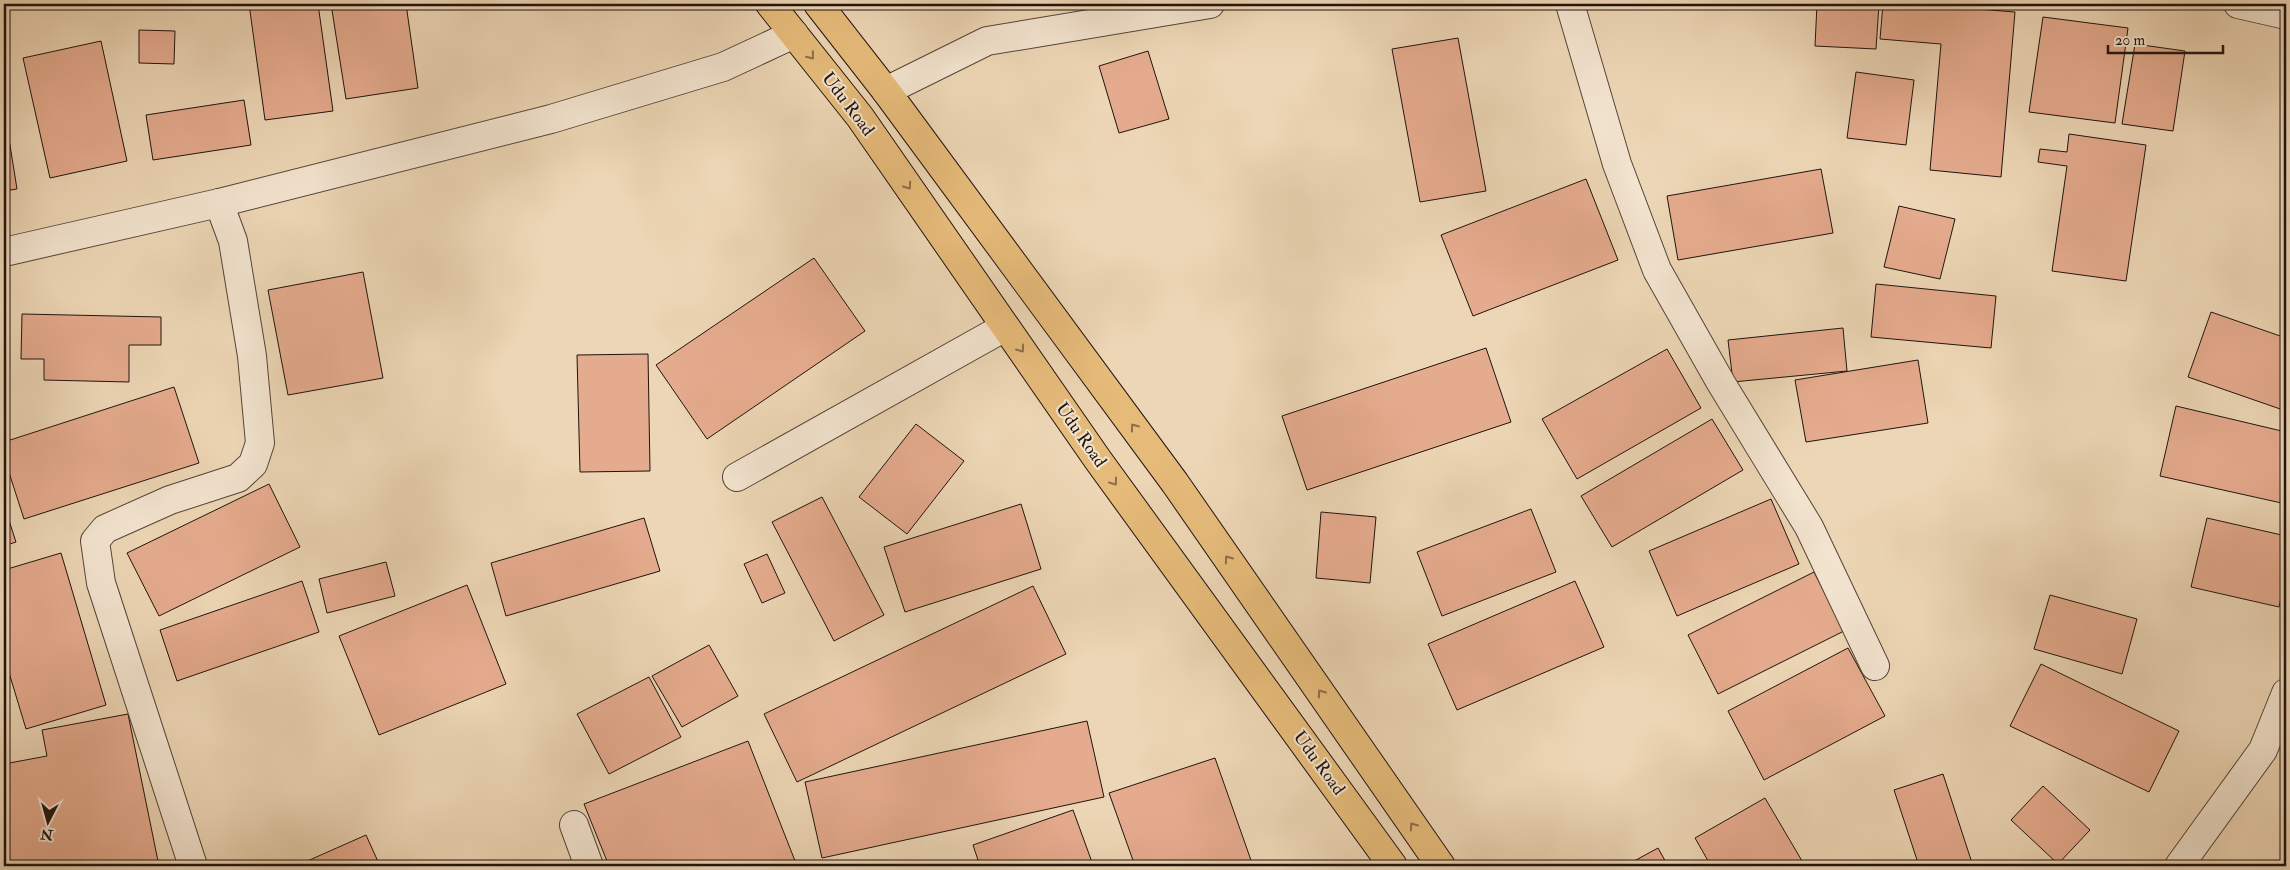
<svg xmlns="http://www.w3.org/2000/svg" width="2290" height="870" viewBox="0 0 2290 870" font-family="'IM FELL Double Pica',serif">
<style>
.building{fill:#e5ab8e;stroke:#20130f}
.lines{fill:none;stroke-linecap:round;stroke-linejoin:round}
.minor-casing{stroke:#534438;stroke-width:30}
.major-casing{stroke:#20130f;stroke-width:30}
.minor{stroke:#f3e4cf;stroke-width:28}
.major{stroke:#e6bb7a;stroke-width:28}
.oneway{stroke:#8d6f4a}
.labels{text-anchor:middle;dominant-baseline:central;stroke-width:4;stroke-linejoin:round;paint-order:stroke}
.street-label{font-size:18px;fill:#20130f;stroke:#f3e4cf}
</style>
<rect width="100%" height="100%" fill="#edd6b5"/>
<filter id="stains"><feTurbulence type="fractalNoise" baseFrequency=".004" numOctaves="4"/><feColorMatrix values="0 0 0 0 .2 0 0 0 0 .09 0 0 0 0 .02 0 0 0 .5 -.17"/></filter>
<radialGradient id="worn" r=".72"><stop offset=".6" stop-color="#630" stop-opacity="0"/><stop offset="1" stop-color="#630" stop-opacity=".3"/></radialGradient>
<g class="building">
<polygon points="249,4 318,4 333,111 265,120"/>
<polygon points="331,4 406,4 418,88 346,99"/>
<polygon points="1817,4 1879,4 1876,49 1815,46"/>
<polygon points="1883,4 1914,4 2015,12 2001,177 1930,170 1941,44 1880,39"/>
<polygon points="2043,17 2128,28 2115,123 2029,112"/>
<polygon points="139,30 175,31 174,64 139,63"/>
<polygon points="1458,38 1486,191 1420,202 1392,49"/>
<polygon points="101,41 127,161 50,178 23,58"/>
<polygon points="2135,44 2185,51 2173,131 2122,124"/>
<polygon points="1148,51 1169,119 1119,133 1099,66"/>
<polygon points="1856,72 1914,80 1906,145 1847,138"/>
<polygon points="244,100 251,145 153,160 146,115"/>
<polygon points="2069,134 2146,145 2126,281 2052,271 2067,166 2038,162 2040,149 2067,152"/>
<polygon points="9,139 17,189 4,191 4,140"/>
<polygon points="1821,169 1833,233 1678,260 1667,196"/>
<polygon points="1586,179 1618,260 1473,316 1441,235"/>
<polygon points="1899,206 1955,219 1940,279 1884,267"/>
<polygon points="814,258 865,331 707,439 656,365"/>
<polygon points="363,272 383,378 288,395 268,290"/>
<polygon points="1876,284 1996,296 1991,348 1871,337"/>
<polygon points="2211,312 2286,338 2286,411 2188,377"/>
<polygon points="22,314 161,317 161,345 129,345 129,382 44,380 44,359 21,359"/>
<polygon points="1843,328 1847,371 1733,382 1728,340"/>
<polygon points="1486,348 1511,422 1307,490 1282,416"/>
<polygon points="1667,349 1701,408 1577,479 1542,419"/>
<polygon points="648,354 650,471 580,472 577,355"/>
<polygon points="1918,360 1928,423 1806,442 1795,380"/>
<polygon points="174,387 199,463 24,519 4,457 4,442"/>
<polygon points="2176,406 2286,432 2286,504 2160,476"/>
<polygon points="1712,419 1743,470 1612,547 1581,496"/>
<polygon points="916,424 964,461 907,534 859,497"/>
<polygon points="269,484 300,547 159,616 127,553"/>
<polygon points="822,497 884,615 834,641 772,522"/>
<polygon points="1771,499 1799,564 1677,616 1649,551"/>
<polygon points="1021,504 1041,569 905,612 884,547"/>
<polygon points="4,505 16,542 4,546"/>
<polygon points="1531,509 1556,572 1442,616 1417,552"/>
<polygon points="1321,512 1376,517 1370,583 1316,578"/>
<polygon points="644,518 660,571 506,616 491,563"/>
<polygon points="2207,518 2286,536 2286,575 2279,607 2191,587"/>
<polygon points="61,553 106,705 26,729 4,656 4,570"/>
<polygon points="767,554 785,593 762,603 744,564"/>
<polygon points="386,562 395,596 327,613 319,579"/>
<polygon points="1814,572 1844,631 1718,694 1688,635"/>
<polygon points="302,581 319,632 177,681 160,630"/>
<polygon points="1575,581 1604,647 1457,710 1428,644"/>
<polygon points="467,585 506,684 379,735 339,636"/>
<polygon points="1033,586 1066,654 797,782 764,714"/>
<polygon points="2050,595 2137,619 2122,674 2034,649"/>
<polygon points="709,645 738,696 682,727 652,676"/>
<polygon points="1848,648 1885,716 1764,780 1728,711"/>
<polygon points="2041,664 2179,731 2149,792 2010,726"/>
<polygon points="649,677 681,737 609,774 577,714"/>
<polygon points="128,714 159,866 4,866 4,764 47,756 42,730"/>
<polygon points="1087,721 1104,797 822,858 805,782"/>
<polygon points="748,741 797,866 609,866 584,804"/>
<polygon points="1215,758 1253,866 1135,866 1109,793"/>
<polygon points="1943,774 1973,866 1919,866 1894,790"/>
<polygon points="2043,786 2090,830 2058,864 2011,820"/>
<polygon points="1765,798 1805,866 1711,866 1695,838"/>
<polygon points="1073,810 1093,865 1088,866 980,866 973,845"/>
<polygon points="366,835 380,866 296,866"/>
<polygon points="1658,848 1668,866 1625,866"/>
</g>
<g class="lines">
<g class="minor-casing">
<g id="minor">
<polyline points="1570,4 1617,164 1657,270 1721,383 1809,527 1875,666"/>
<polyline points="2238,4 2286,15"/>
<polyline points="886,91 987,41 1210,4"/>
<polyline points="4,252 219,203 551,119 723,67 794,34"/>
<polyline points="737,477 1005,327"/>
<polyline points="574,825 589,866"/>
<polyline points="193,866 101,583 95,541 105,529 170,500 238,478 253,464 260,443 252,356 233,241 219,203"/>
<polyline points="2179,866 2263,750 2286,693"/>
</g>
</g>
<g class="major-casing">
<g id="major">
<polyline points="770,4 860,117 1098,460 1393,866"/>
<polyline points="818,4 886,91 1175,483 1441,866"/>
</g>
</g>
<use href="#minor" class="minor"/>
<use href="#major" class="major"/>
</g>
<defs><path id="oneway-chevron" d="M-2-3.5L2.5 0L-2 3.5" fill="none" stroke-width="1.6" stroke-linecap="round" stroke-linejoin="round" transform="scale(1.25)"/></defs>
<g class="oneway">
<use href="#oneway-chevron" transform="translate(811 56) rotate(52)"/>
<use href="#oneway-chevron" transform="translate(908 186) rotate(55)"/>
<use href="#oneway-chevron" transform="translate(1021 349) rotate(55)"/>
<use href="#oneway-chevron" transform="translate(1134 427) rotate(-126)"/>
<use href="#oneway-chevron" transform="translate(1114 482) rotate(54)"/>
<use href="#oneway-chevron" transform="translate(1228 559) rotate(-125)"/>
<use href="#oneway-chevron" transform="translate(1321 693) rotate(-125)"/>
<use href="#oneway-chevron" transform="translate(1413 826) rotate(-125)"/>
</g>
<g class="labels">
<g class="street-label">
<text transform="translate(848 104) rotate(53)">Udu Road</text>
<text transform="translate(1081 435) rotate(55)">Udu Road</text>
<text transform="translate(1319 763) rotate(54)">Udu Road</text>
</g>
</g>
<rect width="2290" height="870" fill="none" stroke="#edd6b5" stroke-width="20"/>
<rect x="5" y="5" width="2280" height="860" fill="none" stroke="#20130f" stroke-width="2.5"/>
<rect x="10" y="10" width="2270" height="850" fill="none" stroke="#20130f"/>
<g transform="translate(48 822) rotate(186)" stroke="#f3e4cf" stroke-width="4" paint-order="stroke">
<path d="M0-4L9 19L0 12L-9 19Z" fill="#20130f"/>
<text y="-8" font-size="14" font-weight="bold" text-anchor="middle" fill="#20130f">N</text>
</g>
<path d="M2108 45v8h115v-8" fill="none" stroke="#20130f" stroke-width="2.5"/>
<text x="2115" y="45" font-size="15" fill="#20130f" stroke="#f3e4cf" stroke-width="4" paint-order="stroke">20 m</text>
<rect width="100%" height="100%" filter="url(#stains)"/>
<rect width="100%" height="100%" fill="url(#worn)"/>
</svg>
